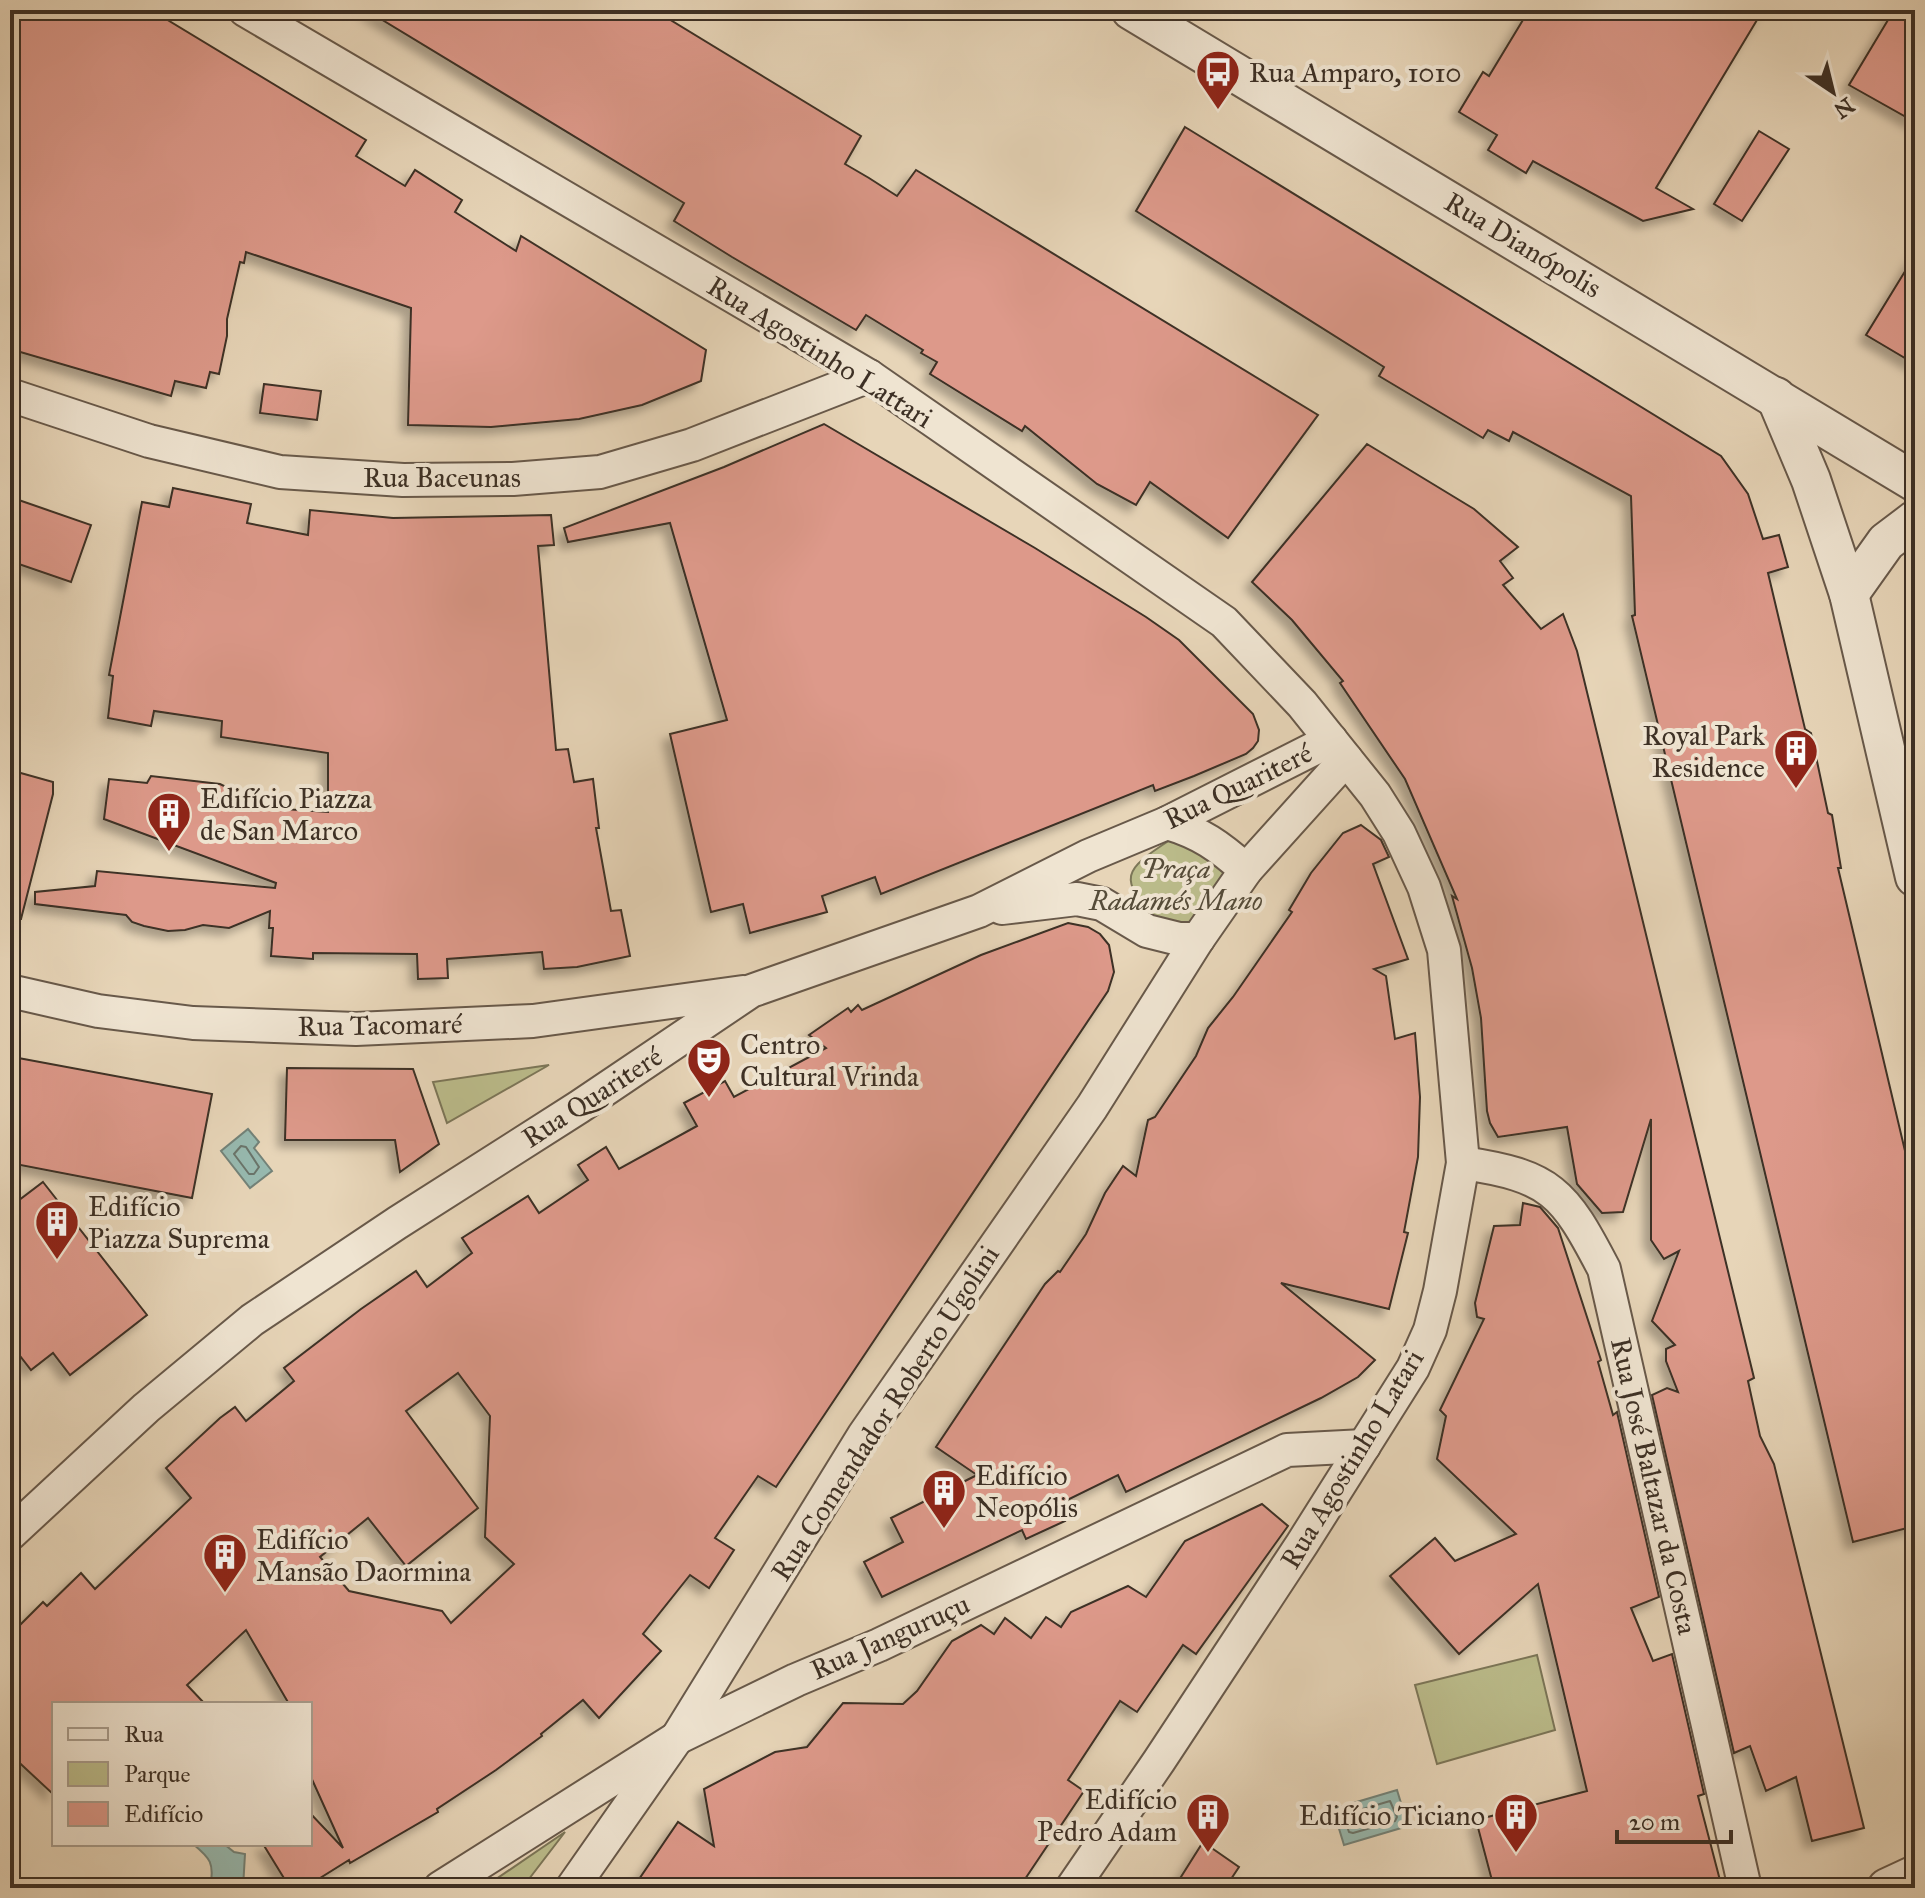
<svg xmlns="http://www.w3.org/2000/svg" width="1925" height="1898" viewBox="0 0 1925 1898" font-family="'IM FELL Great Primer',serif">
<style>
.green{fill:#bbbc8b;stroke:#7c7658;stroke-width:2}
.water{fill:#97b9af;stroke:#738278;stroke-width:2}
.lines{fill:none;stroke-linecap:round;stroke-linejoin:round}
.shore{stroke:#6a746a;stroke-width:2}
.building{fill:#dd998a;stroke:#3d3025;stroke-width:2;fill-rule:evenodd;filter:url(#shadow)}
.minor-casing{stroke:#68594a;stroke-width:36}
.tertiary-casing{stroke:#68594a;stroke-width:42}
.minor{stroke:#efe4d1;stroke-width:32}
.tertiary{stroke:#efe4d1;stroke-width:38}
.labels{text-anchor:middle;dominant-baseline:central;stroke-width:8;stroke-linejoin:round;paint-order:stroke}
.poi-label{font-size:28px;fill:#3d3025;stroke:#efe4d1;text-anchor:start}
.street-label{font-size:28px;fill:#3d3025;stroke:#efe4d1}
.park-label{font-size:28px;font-style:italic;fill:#564c39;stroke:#efe4d1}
</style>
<defs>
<filter id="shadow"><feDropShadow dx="-7" dy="7" stdDeviation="4" flood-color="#0004"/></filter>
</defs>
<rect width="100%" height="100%" fill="#e7d5b8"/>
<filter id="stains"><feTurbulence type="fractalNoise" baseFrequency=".0025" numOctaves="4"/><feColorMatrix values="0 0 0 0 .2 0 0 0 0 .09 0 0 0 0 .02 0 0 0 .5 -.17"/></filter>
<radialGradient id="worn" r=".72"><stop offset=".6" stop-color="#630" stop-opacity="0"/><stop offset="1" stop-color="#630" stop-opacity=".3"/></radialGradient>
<g class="green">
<path d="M1173,838l60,34 -39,52 -38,1c-37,-50 -35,-53 17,-87z"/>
<polygon points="549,1065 447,1123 433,1082"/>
<polygon points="1537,1655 1555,1730 1437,1764 1415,1685"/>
<polygon points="565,1832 522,1888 483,1888"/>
</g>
<g class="water">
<polygon points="248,1129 259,1142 254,1148 272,1171 250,1188 221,1151"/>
<polygon points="1397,1790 1408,1826 1344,1845 1333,1809"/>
<path d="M193,1844h31l10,8 11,2 -2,34h-33c5,-25 0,-30 -17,-44z"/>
</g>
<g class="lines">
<g class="shore">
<polygon points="241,1146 246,1147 259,1167 254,1174 249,1174 234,1154"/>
<polygon points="1390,1801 1397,1817 1395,1821 1353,1833 1349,1832 1344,1818 1346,1814"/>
</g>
</g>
<g class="building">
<polygon points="10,10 151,10 366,140 356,156 405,186 415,170 462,200 455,212 516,251 521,236 706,350 701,381 642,405 579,419 491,427 408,425 411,308 246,252 244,263 240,262 227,319 227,336 219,374 210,372 206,388 175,381 171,396 10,349"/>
<polygon points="366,10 654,10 861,136 845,164 869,178 897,196 916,170 1318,415 1228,538 1150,482 1136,505 1097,484 1025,426 1022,431 930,374 937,362 921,353 923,350 866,315 856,330 732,257 674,221 684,203"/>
<polygon points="1529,10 1763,10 1656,188 1693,209 1643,221 1533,161 1526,173 1488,150 1497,135 1459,112 1483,72 1489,76"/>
<polygon points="1894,10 1915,10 1915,122 1849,85"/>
<polygon points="1185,127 1721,456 1748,494 1763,539 1779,535 1788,567 1768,573 1805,729 1811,733 1828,813 1832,815 1841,868 1838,868 1915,1193 1915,1526 1853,1542 1632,616 1635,615 1631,496 1513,432 1509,441 1488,430 1483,438 1379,376 1384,367 1136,211"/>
<polygon points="1759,131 1789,149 1742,221 1714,204"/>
<polygon points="1915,255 1915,364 1866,335"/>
<polygon points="264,384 321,391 317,420 260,413"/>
<polygon points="824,424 1035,548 1146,617 1179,640 1253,714 1259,730 1258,741 1253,748 1246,754 1194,776 1155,791 1153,785 881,894 875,877 822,896 827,912 750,933 743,904 711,912 670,734 727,720 670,523 568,542 564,528 724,467"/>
<polygon points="1367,444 1474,509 1518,547 1500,561 1513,578 1503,585 1541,629 1563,614 1577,651 1754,1378 1748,1381 1760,1436 1774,1464 1864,1828 1812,1841 1796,1777 1766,1791 1750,1746 1734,1753 1652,1395 1667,1388 1678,1392 1666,1361 1666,1349 1675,1345 1652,1321 1679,1251 1664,1259 1651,1240 1651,1119 1623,1212 1602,1213 1577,1184 1567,1127 1498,1137 1490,1123 1487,1111 1481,1018 1472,968 1452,896 1457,899 1405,779 1340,683 1343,681 1292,620 1252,582"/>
<polygon points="173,488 251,504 247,523 308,535 310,510 393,518 551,515 554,545 538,546 556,750 568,749 574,782 593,779 599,828 596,828 611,911 621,910 630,956 577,967 544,969 542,952 447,959 448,978 418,979 417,954 313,953 313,959 271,956 273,928 269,928 270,911 229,928 203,925 185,930 168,931 144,926 132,922 126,915 35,904 35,892 95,886 97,871 275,888 276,883 104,819 109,779 147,783 151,776 220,784 269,808 328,812 328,753 221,737 222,721 154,711 151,726 108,718 113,676 109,675 142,502 169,507"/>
<polygon points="10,497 91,525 71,582 10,561"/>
<polygon points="10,770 53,782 53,794 21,919 10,918"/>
<polygon points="1361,825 1381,840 1389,857 1373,864 1408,959 1374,969 1386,976 1395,1039 1415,1033 1420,1097 1418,1157 1404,1232 1408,1233 1389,1309 1281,1283 1375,1360 1358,1377 1321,1398 1126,1492 1118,1475 1057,1505 1065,1521 1026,1539 1022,1530 882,1597 864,1562 903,1542 891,1518 977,1475 936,1447 1045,1284 1058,1271 1060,1272 1086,1234 1105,1193 1123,1166 1136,1176 1148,1120 1155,1117 1196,1056 1208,1028 1233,997 1292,912 1289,910 1311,873 1343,833"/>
<path d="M1068,923l20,4 12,7 9,11 5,27 -6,19 -332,496 -18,-11 -43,62 19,12 -25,38 -19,-13 -47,59 18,17 -62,67 -16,-18 -42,34 1,2 -46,34 -59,39 1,3 -88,51 -1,-3 -45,28h-14l-27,-44h47v-31l33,35 -33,-73v-71h-21l-43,-74 -59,55 18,19h-151v91l-44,-41v-119l33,-33 4,4 34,-33 14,16 96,-91 -25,-30 54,-50 15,-11 11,14 48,-40 -10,-13 77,-59 55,-38 11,16 45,-34 -10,-15 66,-42 11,17 49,-33 -10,-15 28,-18 13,22 78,-43 -13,-23 41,-22 9,16 92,-49 -17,-13 39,-27 3,4 7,-7 4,5 119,-55zM458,1373l32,43 -5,121 29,27 -63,59 -9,-12 -93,-20 -29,-34 48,-39 38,48 72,-58 -72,-97z"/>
<polygon points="13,1057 212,1094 192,1198 10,1163 10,1073"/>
<polygon points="287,1068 413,1069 439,1144 400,1172 395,1140 285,1140"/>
<polygon points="43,1182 147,1315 70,1375 53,1353 31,1370 10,1343 10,1207"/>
<polygon points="1523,1203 1540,1207 1558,1228 1601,1360 1598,1362 1613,1415 1617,1412 1659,1597 1631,1608 1653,1661 1672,1654 1704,1794 1698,1796 1722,1888 1494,1888 1476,1820 1587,1791 1538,1584 1459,1654 1390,1576 1435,1538 1455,1561 1516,1534 1437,1459 1446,1416 1440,1410 1484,1319 1477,1317 1475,1303 1494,1226 1520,1225"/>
<polygon points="1262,1504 1288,1526 1196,1654 1183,1645 1137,1712 1120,1701 1068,1780 1084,1791 1019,1888 633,1888 678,1822 714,1846 704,1789 775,1752 807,1747 843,1703 903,1704 917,1691 952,1641 981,1625 994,1634 1005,1618 1031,1638 1046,1617 1061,1627 1071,1612 1128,1586 1146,1597 1185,1541"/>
<polygon points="1203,1842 1239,1867 1225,1888 1174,1888"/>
</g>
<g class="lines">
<g class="minor-casing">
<g id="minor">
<polyline points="245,10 869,376 1224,622 1302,704 1375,795 1399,833 1424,887 1444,950 1463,1163 1440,1291 1430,1330 1413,1368 1302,1544 1159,1761 1072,1888"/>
<polyline points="10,395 149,441 280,472 403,480 513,479 600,472 692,445 869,376"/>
<path d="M1167,823c34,10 52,23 79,47"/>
<polyline points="1002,908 1077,899 1102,904 1147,931 1179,939 1198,939"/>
<polyline points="10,991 98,1011 193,1023 356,1029 533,1021 743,992"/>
<path d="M1463,1163c88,13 101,29 141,106l141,619"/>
<polyline points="10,1534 146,1408 252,1320 397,1223 579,1107 751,991 979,911 1088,856 1167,823 1331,740"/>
<polyline points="440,1888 677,1738 796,1680 879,1645 1287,1450 1364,1446"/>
<polyline points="572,1888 677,1738 864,1435 1092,1107 1198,939 1246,870 1346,759"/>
</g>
</g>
<g class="tertiary-casing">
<g id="tertiary">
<polyline points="1131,10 1915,482"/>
<polyline points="1776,397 1811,480 1849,594 1915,877"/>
<polyline points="1849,594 1886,542 1915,520"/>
<polyline points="1887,1888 1915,1875"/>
</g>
</g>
<use href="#minor" class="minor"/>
<use href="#tertiary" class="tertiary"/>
</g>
<defs>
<g id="bus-pin" transform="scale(2.3)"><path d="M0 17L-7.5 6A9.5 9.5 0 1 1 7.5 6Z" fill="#8f2418" stroke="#efe4d1"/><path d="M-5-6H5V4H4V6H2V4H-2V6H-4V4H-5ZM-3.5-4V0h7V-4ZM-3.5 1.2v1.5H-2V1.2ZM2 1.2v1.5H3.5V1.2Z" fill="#fff"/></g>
<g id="building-pin" transform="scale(2.3)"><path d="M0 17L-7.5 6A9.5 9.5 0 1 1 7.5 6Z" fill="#8f2418" stroke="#efe4d1"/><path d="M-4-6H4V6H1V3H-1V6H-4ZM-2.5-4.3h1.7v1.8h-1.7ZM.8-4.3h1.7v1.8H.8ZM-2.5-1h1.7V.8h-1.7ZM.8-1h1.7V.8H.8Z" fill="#fff"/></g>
<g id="theatre-pin" transform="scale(2.3)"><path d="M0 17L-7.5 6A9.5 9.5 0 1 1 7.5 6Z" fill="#8f2418" stroke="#efe4d1"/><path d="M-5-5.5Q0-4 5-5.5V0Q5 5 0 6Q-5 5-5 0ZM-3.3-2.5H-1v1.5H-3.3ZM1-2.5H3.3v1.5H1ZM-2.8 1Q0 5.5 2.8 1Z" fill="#fff"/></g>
</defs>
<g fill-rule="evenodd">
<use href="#bus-pin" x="1218" y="72"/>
<use href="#building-pin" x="1796" y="751"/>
<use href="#building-pin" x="169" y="814"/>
<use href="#theatre-pin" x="709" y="1060"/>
<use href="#building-pin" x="57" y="1222"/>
<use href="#building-pin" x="944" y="1491"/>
<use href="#building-pin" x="225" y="1555"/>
<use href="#building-pin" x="1208" y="1815"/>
<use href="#building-pin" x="1516" y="1815"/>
</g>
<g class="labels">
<g class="poi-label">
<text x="1249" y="72">Rua Amparo, 1010</text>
<text x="1765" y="735" text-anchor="end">Royal Park<tspan x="1765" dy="32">Residence</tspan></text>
<text x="200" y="798">Edifício Piazza<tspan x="200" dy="32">de San Marco</tspan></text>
<text x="740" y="1044">Centro<tspan x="740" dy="32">Cultural Vrinda</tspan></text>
<text x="88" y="1206">Edifício<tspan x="88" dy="32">Piazza Suprema</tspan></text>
<text x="975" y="1475">Edifício<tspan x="975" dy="32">Neopólis</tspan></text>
<text x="256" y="1539">Edifício<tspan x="256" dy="32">Mansão Daormina</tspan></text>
<text x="1177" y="1799" text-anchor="end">Edifício<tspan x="1177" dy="32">Pedro Adam</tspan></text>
<text x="1485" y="1815" text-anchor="end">Edifício Ticiano</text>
</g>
<g class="street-label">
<text transform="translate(1523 245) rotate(31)">Rua Dianópolis</text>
<text transform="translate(820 352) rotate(32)">Rua Agostinho Lattari</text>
<text x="442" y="477">Rua Baceunas</text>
<text transform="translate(1238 786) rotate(-26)">Rua Quariteré</text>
<text transform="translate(380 1025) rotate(-1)">Rua Tacomaré</text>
<text transform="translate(592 1097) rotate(-33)">Rua Quariteré</text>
<text transform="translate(885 1413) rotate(-57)">Rua Comendador Roberto Ugolini</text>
<text transform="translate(1352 1459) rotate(-59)">Rua Agostinho Latari</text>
<text transform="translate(1654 1486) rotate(77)">Rua José Baltazar da Costa</text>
<text transform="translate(890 1637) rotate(-24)">Rua Janguruçu</text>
</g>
<g class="park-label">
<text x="1176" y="868">Praça<tspan x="1176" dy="32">Radamés Mano</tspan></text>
</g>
</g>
<rect width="1925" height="1898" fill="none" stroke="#e7d5b8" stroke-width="40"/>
<rect x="12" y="12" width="1901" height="1874" fill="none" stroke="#3d3025" stroke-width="4"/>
<rect x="20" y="20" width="1885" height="1858" fill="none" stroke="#3d3025" stroke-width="2"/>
<rect x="52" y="1702" width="260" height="144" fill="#efe4d1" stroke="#a89c8c" stroke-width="2"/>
<rect x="68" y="1728" width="40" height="12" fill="#efe4d1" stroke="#a89c8c" stroke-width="2"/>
<text x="124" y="1742" font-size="24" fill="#3d3025">Rua</text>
<rect x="68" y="1762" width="40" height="24" fill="#bbbc8b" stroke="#a89c8c" stroke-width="2"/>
<text x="124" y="1782" font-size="24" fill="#3d3025">Parque</text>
<rect x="68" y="1802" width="40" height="24" fill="#dd998a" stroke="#a89c8c" stroke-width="2"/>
<text x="124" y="1822" font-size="24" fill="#3d3025">Edifício</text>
<g transform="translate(1833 92) rotate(145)" stroke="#efe4d1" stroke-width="6" paint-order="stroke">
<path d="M0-6L14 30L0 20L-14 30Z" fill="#3d3025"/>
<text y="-12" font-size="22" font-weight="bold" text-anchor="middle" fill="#3d3025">N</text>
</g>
<path d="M1617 1830v12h114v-12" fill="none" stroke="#3d3025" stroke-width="4"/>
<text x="1629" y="1830" font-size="24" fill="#3d3025" stroke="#efe4d1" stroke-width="6" paint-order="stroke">20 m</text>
<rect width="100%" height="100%" filter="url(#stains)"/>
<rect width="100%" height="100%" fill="url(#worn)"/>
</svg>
